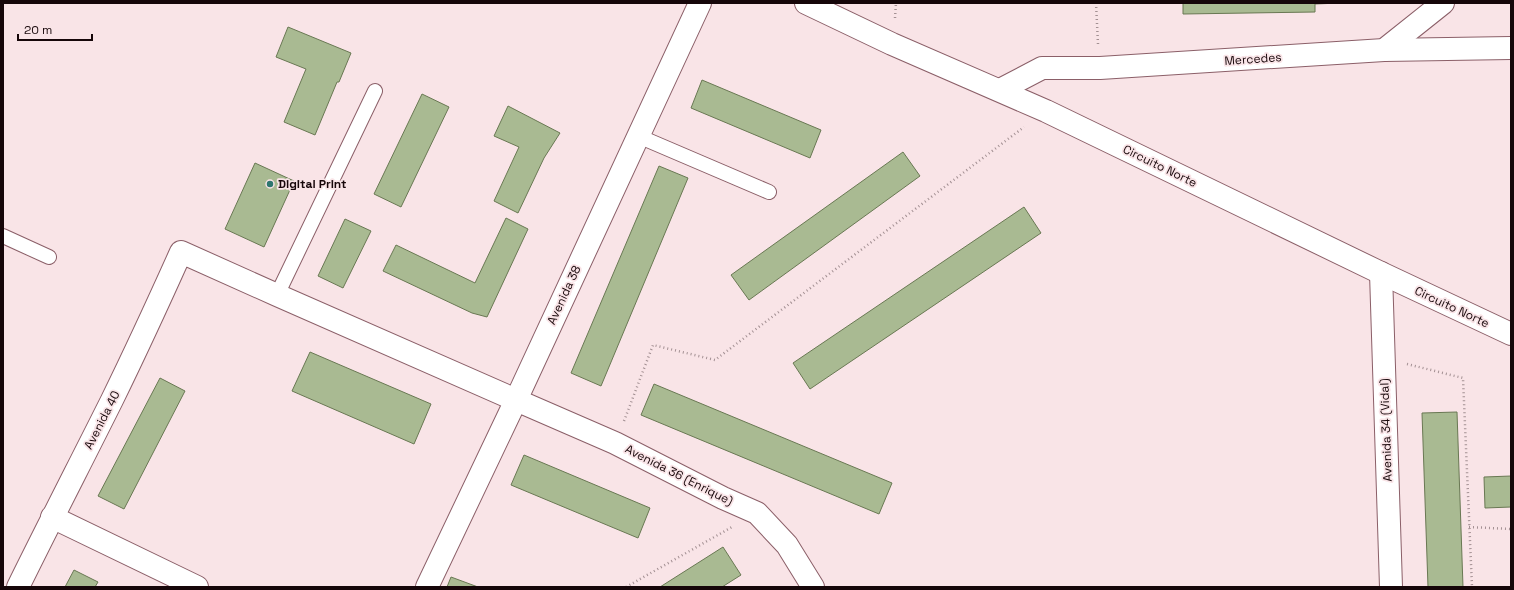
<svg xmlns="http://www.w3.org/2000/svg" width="1514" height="590" viewBox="0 0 1514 590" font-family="'Space Grotesk',sans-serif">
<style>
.building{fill:#a9ba92;stroke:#697853}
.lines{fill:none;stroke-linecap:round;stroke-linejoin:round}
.service-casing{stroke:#8b5f68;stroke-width:16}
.minor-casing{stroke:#8b5f68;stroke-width:24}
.tertiary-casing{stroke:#8b5f68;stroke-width:24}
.secondary-casing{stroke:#8b5f68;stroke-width:24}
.path{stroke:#a39093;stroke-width:2.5;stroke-dasharray:1 3;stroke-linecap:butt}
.service{stroke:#fff;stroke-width:14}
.minor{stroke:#fff;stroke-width:22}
.tertiary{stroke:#fff;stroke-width:22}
.secondary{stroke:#fff;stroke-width:22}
.poi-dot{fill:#2e766f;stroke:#f9e4e7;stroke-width:1.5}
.labels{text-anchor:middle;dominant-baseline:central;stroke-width:3.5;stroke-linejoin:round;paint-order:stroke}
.street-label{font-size:12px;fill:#160609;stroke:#f9e4e7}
.poi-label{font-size:12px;font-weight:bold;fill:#160609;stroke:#f9e4e7;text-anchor:start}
</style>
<rect width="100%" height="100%" fill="#f9e4e7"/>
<g class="building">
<polygon points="1183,3 1340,3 1315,4 1315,12 1183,14"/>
<polygon points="288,27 351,53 339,82 337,82 315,135 284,122 306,69 276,57"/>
<polygon points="702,80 821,130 810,158 691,108"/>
<polygon points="422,94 449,107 401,207 374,194"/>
<polygon points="508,106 560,133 544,158 518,213 494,201 519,147 494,136"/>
<polygon points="903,152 920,176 749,300 731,275"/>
<polygon points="255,163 294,181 264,247 225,229"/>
<polygon points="659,166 688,178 601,386 571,373"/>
<polygon points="1024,207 1041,233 810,389 793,363"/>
<polygon points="506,218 528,229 487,317 472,313 383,271 396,245 475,283"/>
<polygon points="345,219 371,231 343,288 318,276"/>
<polygon points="310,352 431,404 414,444 292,391"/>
<polygon points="160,378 185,391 124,509 98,496"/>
<polygon points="654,384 892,483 879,514 641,415"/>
<polygon points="1457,412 1463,587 1428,587 1422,413"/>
<polygon points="524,455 650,508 638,538 511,485"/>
<polygon points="1511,476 1511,507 1485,508 1484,477"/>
<polygon points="723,547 741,575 722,587 660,587"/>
<polygon points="74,570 98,582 95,587 65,587"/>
<polygon points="451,577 478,587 447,587"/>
</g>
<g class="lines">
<g class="service-casing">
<g id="service">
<polyline points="638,136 769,192"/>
<polyline points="3,236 49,257"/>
<polyline points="277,295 375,91"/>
</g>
</g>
<g class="minor-casing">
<g id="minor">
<polyline points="1384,50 1511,48"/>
<polyline points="1381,273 1391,587"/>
<polyline points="52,517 197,587"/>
<path d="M18,587c31,-63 63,-125 94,-187 24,-49 47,-99 69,-148l96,43 239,105"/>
</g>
</g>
<g class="tertiary-casing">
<g id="tertiary">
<polyline points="1000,90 1042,68 1100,68 1384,50 1443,3"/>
<polyline points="516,400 615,443 723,498 757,513 787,545 813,587"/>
<polyline points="427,587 516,400 700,3"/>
</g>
</g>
<g class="secondary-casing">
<polyline id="secondary" points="806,3 892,44 1046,111 1381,273 1511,334"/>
</g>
<g class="path">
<polyline points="1096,3 1098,44"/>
<polyline points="895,18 896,3"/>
<polyline points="1407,364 1463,378 1472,587"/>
<polyline points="624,421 653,345 715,360 1024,127"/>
<polyline points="1469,527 1511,529"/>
<polyline points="626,587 732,527"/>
</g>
<use href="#service" class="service"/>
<use href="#minor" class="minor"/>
<use href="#tertiary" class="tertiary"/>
<use href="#secondary" class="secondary"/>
</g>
<circle class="poi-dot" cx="270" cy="184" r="4"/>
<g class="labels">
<g class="street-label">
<text transform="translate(1253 59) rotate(-4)">Mercedes</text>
<text transform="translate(1160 166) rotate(26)">Circuito Norte</text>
<text transform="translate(564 295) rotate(-65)">Avenida 38</text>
<text transform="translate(1452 307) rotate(25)">Circuito Norte</text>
<text transform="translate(102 420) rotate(-63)">Avenida 40</text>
<text transform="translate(1386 430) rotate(-92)">Avenida 34 (Vidal)</text>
<text transform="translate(679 475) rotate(27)">Avenida 36 (Enrique)</text>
</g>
<g class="poi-label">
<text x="278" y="184">Digital Print</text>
</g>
</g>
<rect width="1514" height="590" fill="none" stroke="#160609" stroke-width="8"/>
<path d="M18 34v6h74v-6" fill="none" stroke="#160609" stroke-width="2"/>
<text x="24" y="34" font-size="12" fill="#160609" stroke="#f9e4e7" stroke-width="3" paint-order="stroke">20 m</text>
</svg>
